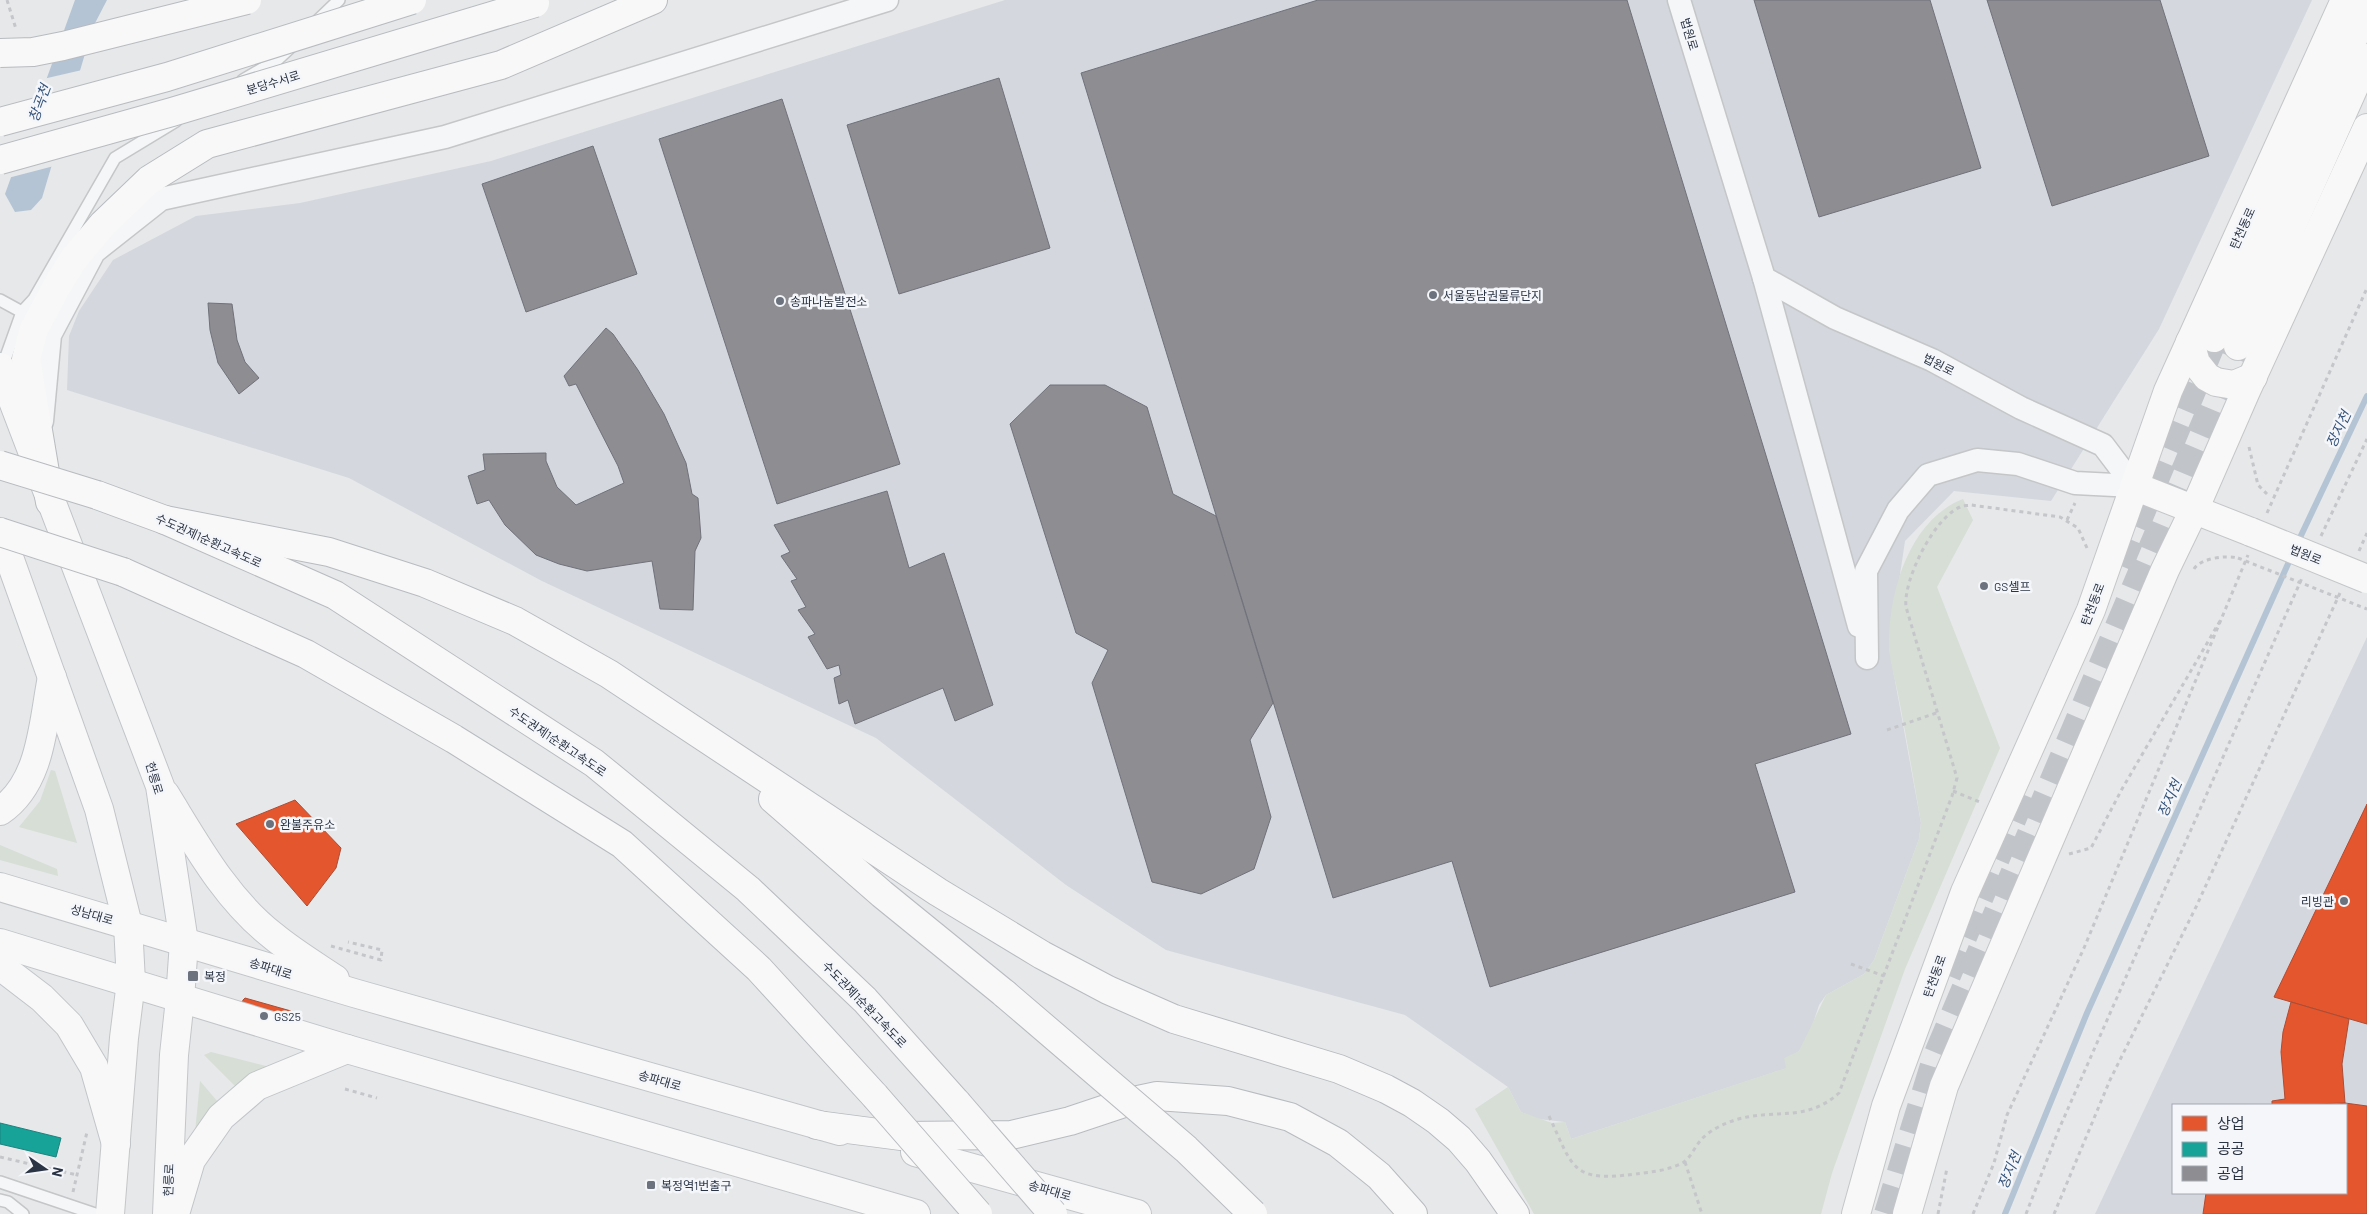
<svg xmlns="http://www.w3.org/2000/svg" width="2367" height="1214" viewBox="0 0 2367 1214" font-family="Barlow,'Noto Sans KR',sans-serif">
<style>
.built{fill:#d4d7dd;fill-rule:evenodd}
.green{fill:#d6ded6}
.water{fill:#b4c4d5}
.pier{fill:#e6e8ea}
.shops{fill:#e4572e;stroke:#ac4c35}
.public{fill:#17a398;stroke:#1d827f}
.industry{fill:#8d8d92;stroke:#70727b}
.lines{fill:none;stroke-linecap:round;stroke-linejoin:round}
.stream{stroke:#b4c4d5;stroke-width:6}
.secondary-tunnel{stroke:#c1c4c9;stroke-width:28;stroke-dasharray:28 14;stroke-linecap:butt}
.lane-casing{stroke:#c4c6c8;stroke-width:14}
.street-casing{stroke:#c4c6c8;stroke-width:25}
.secondary-casing{stroke:#c4c6c8;stroke-width:30}
.primary-casing{stroke:#c2c5c8;stroke-width:30}
.highway-casing{stroke:#b8bbbf;stroke-width:30}
.path{stroke:#c5c6ca;stroke-width:3;stroke-dasharray:4 4;stroke-linecap:butt}
.lane{stroke:#f5f6f7;stroke-width:11}
.street{stroke:#f5f6f7;stroke-width:22}
.secondary{stroke:#f8f8f8;stroke-width:28}
.primary{stroke:#f8f8f8;stroke-width:28}
.highway{stroke:#f8f8f8;stroke-width:28}
.secondary-bridge-casing{stroke:#c4c6c8;stroke-width:30;stroke-linecap:butt}
.highway-bridge-casing{stroke:#b8bbbf;stroke-width:30;stroke-linecap:butt}
.path-bridge{stroke:#c5c6ca;stroke-width:3;stroke-dasharray:4 4;stroke-linecap:butt}
.secondary-bridge{stroke:#f8f8f8;stroke-width:28}
.highway-bridge{stroke:#f8f8f8;stroke-width:28}
.poi-dot{fill:#6c737f;stroke:#f4f6f9;stroke-width:2}
.labels{text-anchor:middle;dominant-baseline:central;stroke-width:5;stroke-linejoin:round;paint-order:stroke}
.street-label{font-size:12px;fill:#2b3445;stroke:#f4f6f9}
.poi-label{font-size:12px;fill:#2b3445;stroke:#f4f6f9;text-anchor:start}
.water-label{font-size:14px;font-style:italic;fill:#34527a;stroke:#f4f6f9}
</style>
<rect width="100%" height="100%" fill="#e6e8ea"/>
<g class="built">
<polygon points="1005,0 2312,0 2159,329 2051,501 1954,491 1905,541 1889,648 1921,823 1919,839 1874,960 1864,974 1826,995 1819,1005 1810,1032 1799,1051 1790,1057 1787,1068 1571,1139 1565,1122 1538,1119 1521,1112 1508,1087 1405,1015 1166,950 1066,885 876,738 542,581 349,478 67,390 69,336 79,311 113,260 196,216 300,203 491,161"/>
<path d="M2367,637v577h-272zM2173,1105h173v88h-173z"/>
</g>
<g class="green">
<path d="M1963,499l10,21 -36,67 63,161 -95,221 -73,204 -11,41h-287l-59,-105 33,-22 13,25 31,11 13,-1 6,17 215,-71 -2,-10 15,-7 27,-56 38,-21 10,-14 45,-121 2,-16c-7,-41 -14,-83 -22,-124 -3,-17 -9,-35 -10,-52 -1,-54 20,-127 74,-148z"/>
<polygon points="51,770 55,771 77,843 19,827 40,801"/>
<polygon points="0,845 57,869 58,876 0,860"/>
<polygon points="211,1052 274,1068 241,1092 204,1055"/>
<polygon points="200,1081 223,1108 194,1143"/>
</g>
<polygon class="water" points="75,0 107,0 93,27 42,198 31,210 15,212 5,194"/>
<polygon class="pier" points="82,70 54,166 8,178 43,79"/>
<g class="shops">
<polygon points="295,800 341,848 336,868 307,906 236,824"/>
<polygon points="2367,804 2367,1024 2274,997"/>
<polygon points="245,998 291,1011 284,1034 237,1020 243,1000"/>
<polygon points="2291,1002 2349,1019 2342,1064 2345,1103 2272,1105 2272,1101 2285,1099 2281,1052 2283,1032"/>
<polygon points="2345,1103 2367,1106 2367,1214 2203,1214 2206,1193 2346,1193 2346,1105 2333,1105"/>
</g>
<polygon class="public" points="0,1123 61,1138 56,1157 0,1144"/>
<g class="industry">
<polygon points="1318,0 1627,0 1851,734 1755,764 1795,892 1490,987 1452,861 1333,898 1081,73"/>
<polygon points="1754,0 1930,0 1981,168 1819,217"/>
<polygon points="1987,0 2160,0 2209,156 2052,206"/>
<polygon points="999,78 1050,248 899,294 847,125"/>
<polygon points="782,99 900,464 777,504 659,139"/>
<polygon points="593,146 637,274 526,312 482,184"/>
<polygon points="208,303 232,304 237,340 245,362 259,378 239,394 218,363 210,330"/>
<polygon points="606,328 613,334 638,370 664,414 686,463 692,494 698,498 701,538 695,551 693,610 660,609 652,561 587,571 559,564 536,555 505,525 489,500 477,504 468,476 485,470 483,454 546,453 546,461 557,487 576,505 624,483 618,466 576,384 569,386 564,376"/>
<polygon points="1050,385 1105,385 1147,407 1173,494 1216,516 1273,703 1250,740 1271,817 1254,869 1201,894 1152,882 1092,683 1108,650 1076,633 1010,424"/>
<polygon points="887,491 909,568 944,553 993,705 955,721 943,688 855,724 848,700 839,704 834,678 841,675 839,665 827,669 808,637 815,634 798,610 806,607 791,581 797,579 781,556 790,552 774,525"/>
</g>
<g class="lines">
<g class="stream">
<polyline points="2297,544 2367,396"/>
<polyline points="2005,1214 2087,1013 2292,555"/>
</g>
<g class="secondary-tunnel">
<polyline points="2119,565 2214,338"/>
<polyline points="1947,975 2026,786"/>
<polyline points="1888,1214 1937,1056 2238,346"/>
</g>
<g class="lane-casing">
<g id="lane">
<polyline points="315,23 339,0"/>
<polyline points="243,80 277,60 293,45"/>
<polyline points="0,300 22,312"/>
<polyline points="2,368 22,312 34,299 115,158 176,121"/>
<polyline points="0,1182 95,1214"/>
<polyline points="0,1200 8,1202 23,1214"/>
</g>
</g>
<g class="street-casing">
<g id="street">
<polyline points="1679,0 1764,278 1835,318 1932,360 2021,408 2103,445 2134,486"/>
<polyline points="1764,278 1859,626"/>
<polyline points="42,421 50,335 94,252 161,199 445,137 887,0"/>
<polyline points="1867,658 1866,571 1898,510 1928,475 1977,460 2018,464 2075,483 2134,486"/>
</g>
</g>
<g class="secondary-casing">
<g id="secondary">
<polyline points="2214,338 2367,9"/>
<polyline points="2190,342 2196,363 2207,377 2216,382 2234,385 2253,377"/>
<polyline points="2238,346 2367,58"/>
<polyline points="2134,486 2251,532"/>
<polyline points="110,1214 124,1038 131,982"/>
<polyline points="167,1214 174,1055 180,999"/>
<polyline points="1856,1214 1886,1106 1965,892 2091,610 2168,391 2345,0"/>
<polyline points="1907,1214 1944,1086 2165,570 2194,510 2246,391 2367,128"/>
</g>
</g>
<g class="primary-casing">
<g id="primary">
<polyline points="0,367 160,786 184,942 180,999"/>
<polyline points="0,532 99,809 128,925 131,982"/>
<path d="M165,794c31,50 60,104 107,141 19,16 42,30 63,44"/>
<path d="M0,811c42,-28 43,-89 52,-134"/>
<polyline points="0,887 354,993 840,1131"/>
<polyline points="0,943 347,1049 916,1214"/>
<polyline points="0,966 42,998 69,1025 94,1067 116,1144"/>
<polyline points="915,1152 1137,1214"/>
<polyline points="175,1214 191,1160 221,1117 257,1086 347,1049"/>
</g>
</g>
<g class="highway-casing">
<g id="highway">
<polyline points="97,495 165,520 335,595 594,763 748,889 865,1000 957,1103"/>
<polyline points="50,502 26,359 34,329 57,286 73,260 103,224 149,180 207,144 501,65 653,0"/>
<polyline points="165,520 329,552 425,583 515,621 609,674 938,892 1042,955 1108,990 1174,1019 1339,1069 1386,1089 1412,1103 1438,1121 1459,1139 1478,1161 1515,1214"/>
<polyline points="123,572 306,654 454,739 622,844 759,969 875,1096"/>
<polyline points="773,799 882,894 1005,994"/>
<polyline points="817,1125 901,1136 1011,1135 1070,1121 1124,1103 1157,1096 1228,1101 1290,1117 1338,1143 1379,1176 1413,1214"/>
</g>
</g>
<g class="path">
<polyline points="7,0 16,29"/>
<polyline points="2249,447 2258,485 2267,494"/>
<polyline points="2267,513 2367,288"/>
<polyline points="2067,520 2075,503"/>
<polyline points="2321,536 2367,439"/>
<polyline points="2359,551 2367,533"/>
<path d="M2194,569c7,-11 32,-14 44,-11"/>
<polyline points="1887,730 1939,712"/>
<polyline points="1953,791 1980,802"/>
<polyline points="2069,854 2091,848 2122,789 2220,621"/>
<polyline points="331,946 381,960 382,950 348,942"/>
<polyline points="1851,964 1884,976"/>
<polyline points="345,1089 377,1098"/>
<path d="M1549,1116c25,54 23,66 87,58 15,-2 35,-4 48,-12 6,-4 11,-15 16,-21 8,-10 23,-17 35,-21 39,-12 71,3 104,-27l113,-297 5,-18 -51,-171c-3,-27 28,-89 54,-100 3,-2 8,-1 11,-2l89,12 18,11 9,20"/>
<polyline points="0,1157 77,1175"/>
<polyline points="1685,1162 1702,1214"/>
<polyline points="73,1192 87,1132"/>
<polyline points="1938,1214 1947,1168"/>
<polyline points="1973,1214 1994,1163 2007,1115 2084,948 2248,555"/>
<polyline points="2026,1214 2059,1129 2302,578"/>
<polyline points="2054,1214 2110,1080 2196,907 2340,593"/>
</g>
<use href="#lane" class="lane"/>
<use href="#street" class="street"/>
<use href="#secondary" class="secondary"/>
<use href="#primary" class="primary"/>
<use href="#highway" class="highway"/>
<g class="secondary-bridge-casing">
<polyline id="secondary-bridge" points="2251,532 2367,579"/>
</g>
<g class="highway-bridge-casing">
<g id="highway-bridge">
<polyline points="0,53 33,52 63,46 247,0"/>
<polyline points="0,122 167,77 412,0"/>
<polyline points="0,160 172,112 535,3"/>
<polyline points="0,465 97,495"/>
<polyline points="0,532 123,572"/>
<polyline points="1005,994 1186,1149 1253,1214"/>
<polyline points="875,1096 978,1214"/>
<polyline points="957,1103 1053,1214"/>
</g>
</g>
<polyline class="path-bridge" points="2238,558 2367,609"/>
<use href="#secondary-bridge" class="secondary-bridge"/>
<use href="#highway-bridge" class="highway-bridge"/>
</g>
<g class="poi-dot">
<circle cx="1433" cy="295" r="5"/>
<circle cx="780" cy="301" r="5"/>
<circle cx="1984" cy="586" r="5"/>
<circle cx="270" cy="824" r="5"/>
<circle cx="2344" cy="901" r="5"/>
<rect x="187" y="970" width="12" height="12" rx="2.5"/>
<circle cx="264" cy="1016" r="5"/>
<rect x="646" y="1180" width="10" height="10" rx="2.5"/>
</g>
<g class="labels">
<g class="street-label">
<text transform="translate(1690 34) rotate(73)">법원로</text>
<text transform="translate(273 82) rotate(-17)">분당수서로</text>
<text transform="translate(2242 228) rotate(-66)">탄천동로</text>
<text transform="translate(1939 364) rotate(27)">법원로</text>
<text transform="translate(209 540) rotate(24)">수도권제1순환고속도로</text>
<text transform="translate(2306 554) rotate(22)">법원로</text>
<text transform="translate(2092 604) rotate(-69)">탄천동로</text>
<text transform="translate(558 741) rotate(34)">수도권제1순환고속도로</text>
<text transform="translate(155 778) rotate(73)">헌릉로</text>
<text transform="translate(92 914) rotate(16)">성남대로</text>
<text transform="translate(271 968) rotate(17)">송파대로</text>
<text transform="translate(1934 976) rotate(-70)">탄천동로</text>
<text transform="translate(865 1004) rotate(46)">수도권제1순환고속도로</text>
<text transform="translate(660 1080) rotate(16)">송파대로</text>
<text transform="translate(168 1180) rotate(-88)">헌릉로</text>
<text transform="translate(1050 1190) rotate(16)">송파대로</text>
</g>
<g class="poi-label">
<text x="1443" y="295">서울동남권물류단지</text>
<text x="790" y="301">송파나눔발전소</text>
<text x="1994" y="586">GS셀프</text>
<text x="280" y="824">완불주유소</text>
<text x="2334" y="901" text-anchor="end">리빙관</text>
<text x="204" y="976">복정</text>
<text x="274" y="1016">GS25</text>
<text x="661" y="1185">복정역1번출구</text>
</g>
<g class="water-label">
<text transform="translate(39 103) rotate(-70)">창곡천</text>
<text transform="translate(2338 429) rotate(-65)">장지천</text>
<text transform="translate(2169 798) rotate(-66)">장지천</text>
<text transform="translate(2009 1170) rotate(-68)">장지천</text>
</g>
</g>
<rect x="2172" y="1104" width="175" height="90" fill="#f4f6f9" stroke="#a4a8b1"/>
<rect x="2182" y="1116" width="25" height="15" fill="#e4572e" stroke="#a4a8b1"/>
<text x="2217" y="1129" font-size="15" fill="#2b3445">상업</text>
<rect x="2182" y="1142" width="25" height="15" fill="#17a398" stroke="#a4a8b1"/>
<text x="2217" y="1154" font-size="15" fill="#2b3445">공공</text>
<rect x="2182" y="1166" width="25" height="15" fill="#8d8d92" stroke="#a4a8b1"/>
<text x="2217" y="1179" font-size="15" fill="#2b3445">공업</text>
<g transform="translate(45 1169) rotate(103)" stroke="#f4f6f9" stroke-width="4" paint-order="stroke">
<path d="M0-4L9 19L0 12L-9 19Z" fill="#2b3445"/>
<text y="-8" font-size="14" font-weight="bold" text-anchor="middle" fill="#2b3445">N</text>
</g>
</svg>
